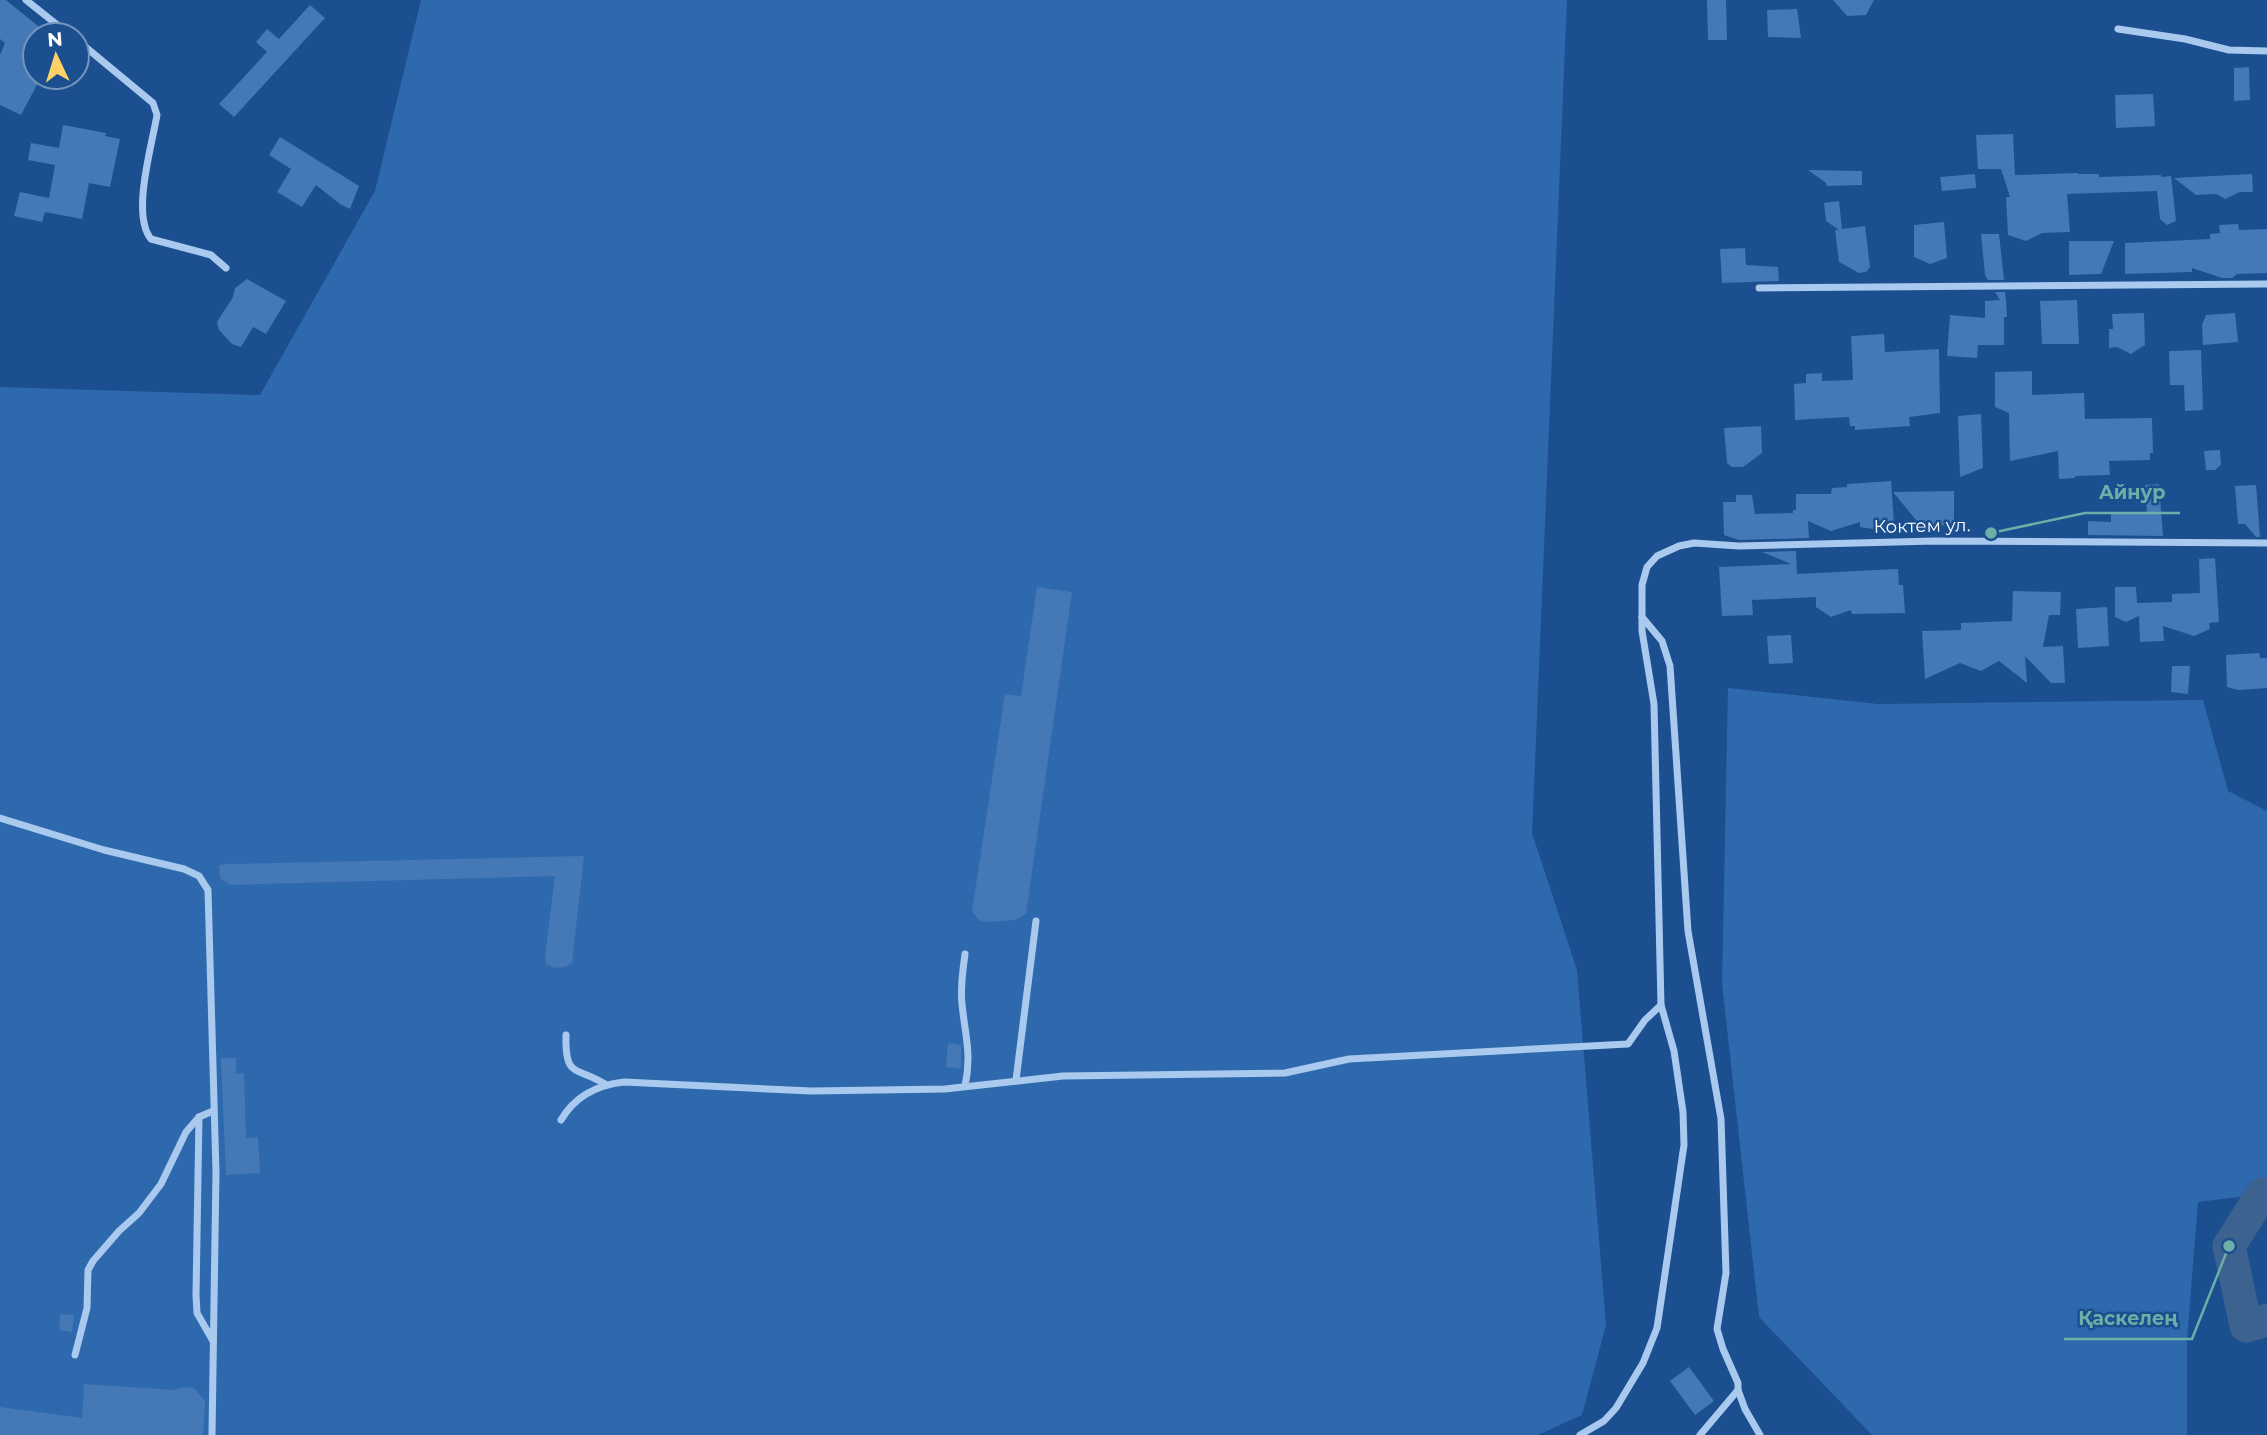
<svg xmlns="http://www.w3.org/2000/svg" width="2267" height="1435" viewBox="0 0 2267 1435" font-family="Montserrat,sans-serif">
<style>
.green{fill:#2e69ad}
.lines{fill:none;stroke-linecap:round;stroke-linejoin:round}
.river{stroke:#3c6290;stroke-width:33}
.building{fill:#4478b7}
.street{stroke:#a9c9ee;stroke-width:7}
.labels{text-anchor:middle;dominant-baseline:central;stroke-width:5;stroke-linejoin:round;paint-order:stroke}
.street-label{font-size:18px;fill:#fff;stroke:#1b4f8f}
.leader{fill:none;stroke:#6fada8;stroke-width:2.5}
.callout-dot{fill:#6fada8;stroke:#1b4f8f;stroke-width:2.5}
.callout-label{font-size:19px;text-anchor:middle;font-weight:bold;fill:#6fada8;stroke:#1b4f8f;stroke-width:5;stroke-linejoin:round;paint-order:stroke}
</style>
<rect width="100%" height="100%" fill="#1b4f8f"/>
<g class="green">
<polygon points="421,0 1567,0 1532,833 1577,970 1606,1325 1582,1415 1538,1435 0,1435 0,387 260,395 375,191"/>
<polygon points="1728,688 1878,704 2203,700 2228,791 2267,811 2267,1191 2262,1194 2198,1202 2187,1340 2187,1435 1872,1435 1759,1317 1722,983"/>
</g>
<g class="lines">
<polyline class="river" points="2267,1196 2262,1194 2229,1246 2246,1326 2267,1320"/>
</g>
<g class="building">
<polygon points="0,0 6,0 49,35 35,35 35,77 41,77 21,115 0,105 0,55 5,43 0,39"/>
<polygon points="1707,0 1726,0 1727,40 1708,40"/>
<polygon points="1833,0 1874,0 1866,15 1847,16"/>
<polygon points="310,5 325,18 234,117 219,104 267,52 256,42 267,29 279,39"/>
<polygon points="1797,9 1801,38 1768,37 1767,10"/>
<polygon points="2249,67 2250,100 2234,101 2234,68"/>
<polygon points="2153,94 2155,126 2116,128 2115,95"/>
<polygon points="63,125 106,133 105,136 120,139 110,187 89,183 82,219 45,212 42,222 14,216 20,192 49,198 55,165 28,160 31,143 59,148"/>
<polygon points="2013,134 2015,175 2078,173 2078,174 2099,174 2099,177 2161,175 2161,177 2171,176 2176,221 2167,225 2160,219 2157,191 2067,194 2070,232 2042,233 2026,241 2008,235 2006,197 2010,197 2001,169 1978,169 1976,135"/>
<polygon points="280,137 359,186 350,209 340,204 316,185 302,207 277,192 291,169 269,155"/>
<polygon points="1808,170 1862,171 1862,185 1827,186 1826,183"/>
<polygon points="1975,174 1976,188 1942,191 1940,177"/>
<polygon points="2252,174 2253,192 2240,192 2225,199 2216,194 2196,195 2174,178"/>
<polygon points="1839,201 1842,229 1865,226 1870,267 1866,272 1859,273 1839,262 1835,230 1839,230 1826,221 1824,203"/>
<polygon points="1944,222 1947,258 1930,264 1914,257 1914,225"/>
<polygon points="2238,224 2239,230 2267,229 2267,273 2237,274 2232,278 2222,278 2192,268 2192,272 2125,274 2125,243 2210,239 2210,234 2220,233 2219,225"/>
<polygon points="1981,234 1999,234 2004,280 1988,280 1985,275"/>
<polygon points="2069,241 2114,241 2101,274 2069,275"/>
<polygon points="1745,248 1746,265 1778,267 1779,281 1722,283 1720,249"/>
<polygon points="247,279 286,301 266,334 253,327 241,347 232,344 219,330 217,322 233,297 235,288"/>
<polygon points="1995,292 2005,292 2006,300 2007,317 2004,317 2004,345 1978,345 1977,358 1947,356 1950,315 1985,318 1985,301 2000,300"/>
<polygon points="2077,300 2079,344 2042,344 2040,301"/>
<polygon points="2144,313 2145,345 2131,354 2117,347 2109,348 2109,329 2113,329 2112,314"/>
<polygon points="2235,313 2238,342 2203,345 2202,325 2206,315"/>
<polygon points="1884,334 1885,352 1939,349 1940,413 1909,417 1910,426 1855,430 1855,426 1850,426 1849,417 1795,420 1794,384 1806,383 1806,374 1822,373 1822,381 1853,380 1851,336"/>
<polygon points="2201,350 2203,410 2185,411 2184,385 2170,385 2169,351"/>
<polygon points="2032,371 2032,395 2084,393 2085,419 2152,418 2153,453 2150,453 2150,460 2109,461 2110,475 2075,476 2075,478 2059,479 2058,451 2010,461 2009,413 1995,407 1995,372"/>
<polygon points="1981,414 1983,468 1960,477 1958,416"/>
<polygon points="1761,426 1762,453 1743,467 1732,467 1727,463 1724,428"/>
<polygon points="2220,450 2221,465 2215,470 2206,470 2204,451"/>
<polygon points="1891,481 1894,523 1879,530 1860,527 1860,522 1831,531 1808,521 1809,538 1739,540 1724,535 1723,502 1736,502 1736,495 1752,495 1755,514 1793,513 1793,510 1796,510 1796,494 1831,494 1832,488 1847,487 1847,484"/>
<polygon points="2159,484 2163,536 2088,535 2088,521 2111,522 2111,513 2147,513 2145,485"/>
<polygon points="2256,485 2260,537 2256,537 2245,524 2238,524 2235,486"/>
<polygon points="1954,491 1954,525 1921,526 1893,492"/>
<polygon points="1796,551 1797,574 1898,569 1899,585 1903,585 1905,613 1852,614 1851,610 1831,617 1816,607 1816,597 1752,600 1753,615 1722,616 1719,567 1791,564 1762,552"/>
<polygon points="2215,558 2219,622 2209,623 2210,629 2194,636 2163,626 2164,641 2140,642 2139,616 2126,622 2115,617 2115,587 2136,587 2137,603 2172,602 2172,594 2200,593 2199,559"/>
<polygon points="1037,587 1072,592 1026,914 1016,920 987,922 979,920 972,911 1005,694 1021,696"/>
<polygon points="2013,591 2061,592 2060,615 2049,615 2043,647 2063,646 2065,683 2051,683 2025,656 2027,683 1999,661 1981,671 1960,663 1925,679 1922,631 1961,630 1961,623 2012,621"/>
<polygon points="2107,607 2109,646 2078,648 2076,609"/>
<polygon points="1791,635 1793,663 1769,664 1767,636"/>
<polygon points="2259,653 2260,658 2267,658 2267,688 2238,690 2227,687 2226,655"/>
<polygon points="2172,666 2190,666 2188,694 2171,692"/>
<polygon points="584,856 572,963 565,967 555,968 546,964 545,957 555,876 230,885 220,878 219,865 229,864"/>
<polygon points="948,1043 961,1045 961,1069 946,1067"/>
<polygon points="221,1058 236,1058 236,1074 244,1073 246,1138 258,1137 260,1173 226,1175"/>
<polygon points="60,1314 74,1315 72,1332 59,1330"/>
<polygon points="1689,1367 1714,1401 1695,1415 1670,1381"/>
<polygon points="84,1384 176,1390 183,1387 194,1388 205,1401 203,1435 0,1435 0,1407 82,1418"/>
</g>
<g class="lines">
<g class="street">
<polyline points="26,0 70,35"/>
<polyline points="2118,29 2185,39 2229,50 2267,51"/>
<path d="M77,40l76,63 4,12c-5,30 -26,100 -6,124l60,16 15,13"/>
<polyline points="1759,288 2267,284"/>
<polyline points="1642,617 1662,641 1670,666 1688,931 1721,1119 1726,1273 1717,1329 1723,1349 1738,1383 1738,1390 1700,1435"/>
<polyline points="0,818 104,850 184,869 199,876 208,890 216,1172 212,1435"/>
<path d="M965,954c-2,16 -5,32 -3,50 3,31 10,50 3,82"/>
<path d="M566,1035c-1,44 10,31 39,49"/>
<polyline points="1016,1080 1036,921"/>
<polyline points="199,1117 196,1295 197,1313 213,1341"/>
<path d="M561,1120c14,-24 36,-35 63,-38l187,9 134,-2 118,-13 222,-3 64,-14 279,-15 17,-24 16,-15"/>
<polyline points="75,1355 87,1308 88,1270 93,1261 119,1231 139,1213 161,1184 186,1132 199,1117 213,1111"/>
<polyline points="1738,1390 1745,1409 1760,1435"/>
<polyline points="1580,1435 1604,1421 1616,1408 1643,1363 1657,1328 1684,1145 1683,1112 1674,1051 1661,1005 1654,704 1642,631 1642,585 1647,567 1657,556 1679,546 1694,543 1739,546 1935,541 2267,543"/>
</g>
</g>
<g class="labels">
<g class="street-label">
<text transform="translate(1922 526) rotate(-1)">Коктем ул.</text>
</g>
</g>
<path class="leader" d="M1991 533L2085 513H2180M2229 1246L2192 1339H2064"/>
<g class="callout-dot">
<circle cx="1991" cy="533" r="7"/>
<circle cx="2229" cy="1246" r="7"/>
</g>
<g class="callout-label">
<text x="2132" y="499">Айнур</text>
<text x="2128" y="1325">Қаскелең</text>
</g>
<g transform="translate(56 56) rotate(356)"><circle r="33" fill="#1b4f8f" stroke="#7695bc" stroke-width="2"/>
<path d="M0-5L12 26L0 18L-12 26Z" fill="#ffd166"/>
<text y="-10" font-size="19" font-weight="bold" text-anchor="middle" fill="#ffffff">N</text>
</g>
</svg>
